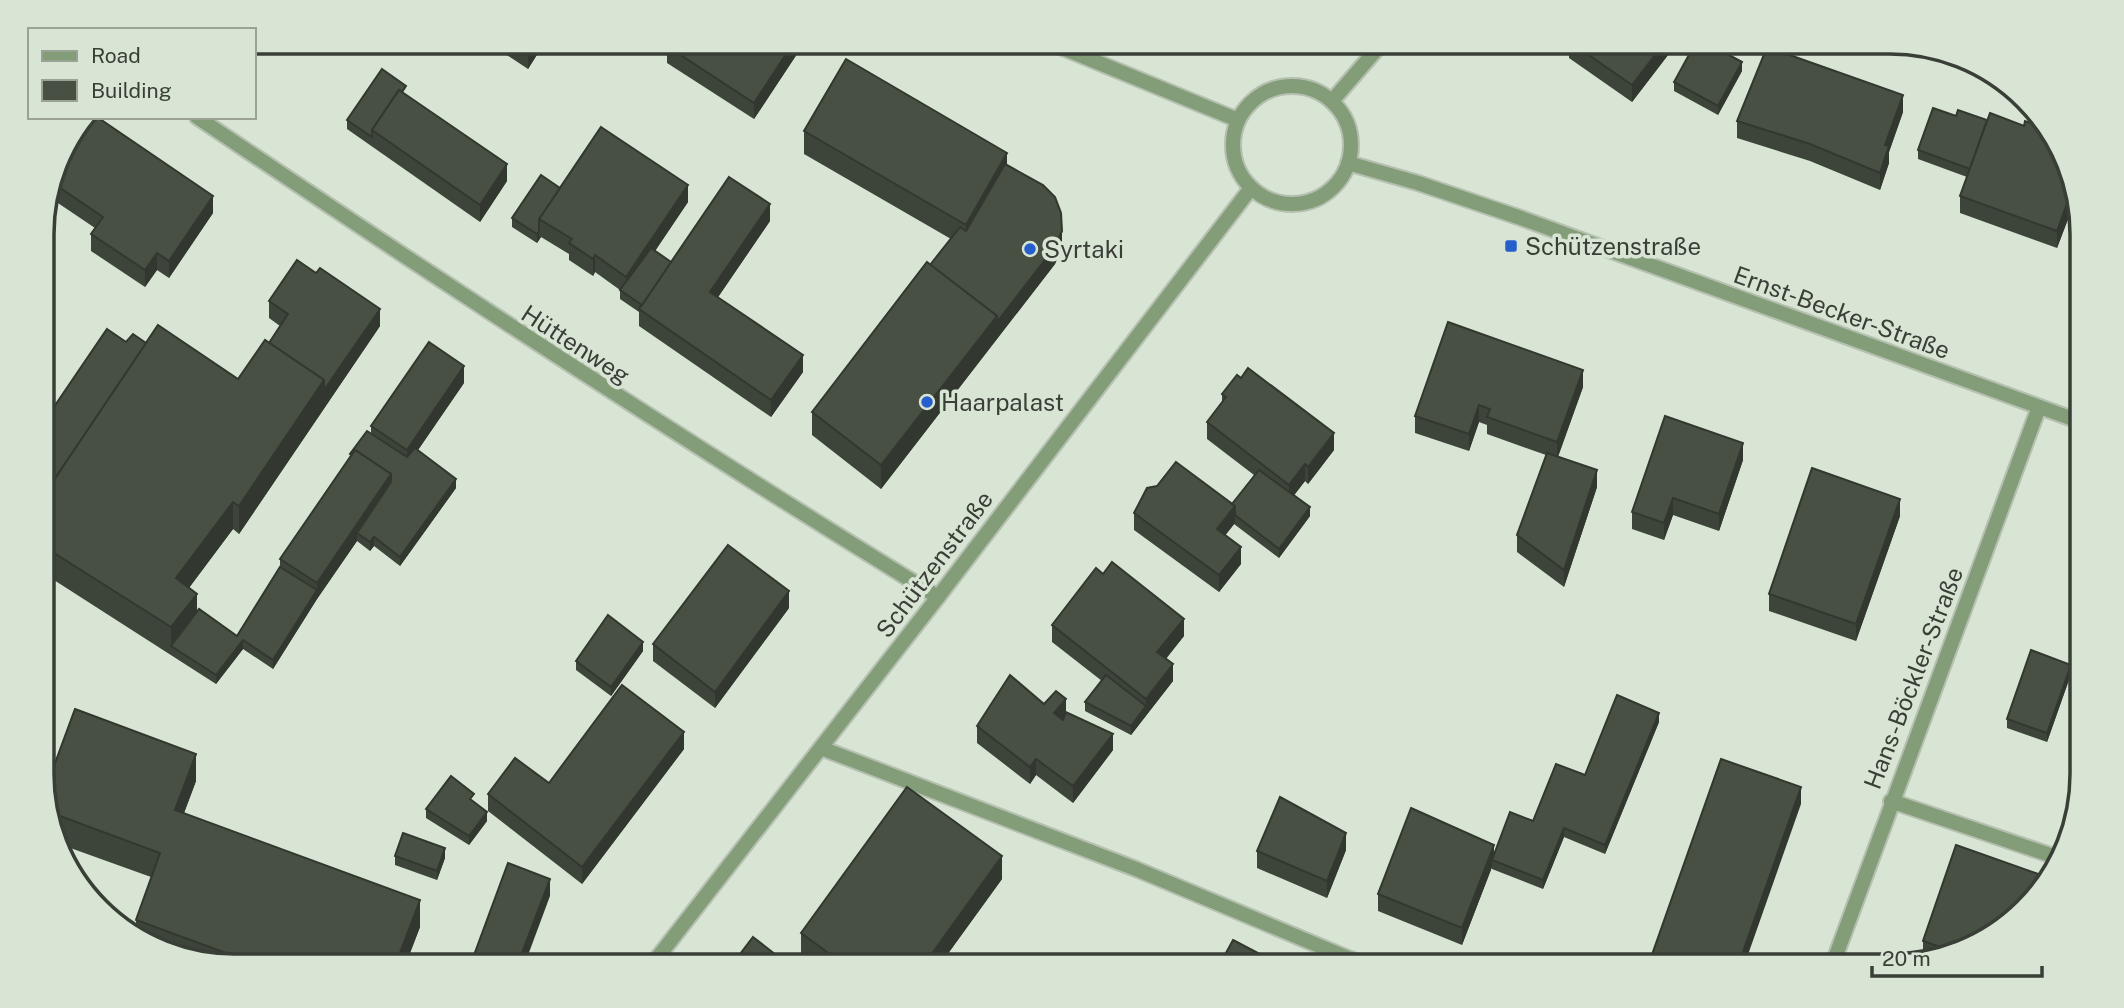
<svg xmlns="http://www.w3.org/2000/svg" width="2124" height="1008" viewBox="0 0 2124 1008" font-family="'Public Sans',sans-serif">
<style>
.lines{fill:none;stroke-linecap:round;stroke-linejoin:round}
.service-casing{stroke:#b6c0b1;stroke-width:18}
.minor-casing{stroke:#b6c0b1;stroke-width:18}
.service{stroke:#829d78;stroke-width:14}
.minor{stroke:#829d78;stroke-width:14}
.wall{fill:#3d453a}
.shaded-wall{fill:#32382f}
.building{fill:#475043;stroke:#32382f;stroke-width:2}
.poi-dot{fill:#265fcc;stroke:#d9e5d4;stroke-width:2.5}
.labels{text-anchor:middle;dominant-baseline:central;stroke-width:7;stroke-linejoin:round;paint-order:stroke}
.poi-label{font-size:24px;fill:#393e37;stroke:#d9e5d4;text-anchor:start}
.street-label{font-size:24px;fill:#393e37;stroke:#d9e5d4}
.rim{fill:none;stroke:#393e37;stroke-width:3.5}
</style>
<rect width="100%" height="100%" fill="#d9e5d4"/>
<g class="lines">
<g class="service-casing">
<polyline id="service" points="821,748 1136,869 1367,966"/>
</g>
<g class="minor-casing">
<g id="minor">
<polyline points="1048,42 1238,120"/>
<circle cx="1292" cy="145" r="59"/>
<polyline points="1332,101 1383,42"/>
<path d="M197,117c244,165 490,326 741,480"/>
<polyline points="1348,163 1418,183 1521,218 2081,422"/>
<polyline points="1891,801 2059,858"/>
<polyline points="651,966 938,597 1251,188"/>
<polyline points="1348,966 1351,959"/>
<polyline points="1832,966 2039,407"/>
</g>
</g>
<use href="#service" class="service"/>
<use href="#minor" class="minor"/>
</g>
<g class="wall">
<polygon points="487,42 545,42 528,69"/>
<polygon points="797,42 797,54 754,119 667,63 667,46"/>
<polygon points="1569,42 1678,42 1632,102 1569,58"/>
<polygon points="1742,71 1718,115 1674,91 1674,82"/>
<polygon points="406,95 507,181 480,222 347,129 347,120"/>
<polygon points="1903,112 1889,152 1889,163 1880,190 1810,161 1737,138 1737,121"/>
<polygon points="1956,116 2047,129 2076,198 2057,248 1960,213 1960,196 1967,177 1918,159 1918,150"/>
<polygon points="804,131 1007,165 1062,248 1055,264 881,489 812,435 812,412 951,239 804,154"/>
<polygon points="62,149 213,213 169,278 157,270 145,287 91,251 91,234 95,228 49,197"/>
<polygon points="560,188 688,202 655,251 671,262 770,221 718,297 803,372 771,417 639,326 639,312 620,299 620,290 595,272 593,276 569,260 569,254 541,237 537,243 512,227 512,218"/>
<polygon points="269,301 380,326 239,534 233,529 189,588 197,612 237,636 280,567 280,559 350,457 350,454 371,434 371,426 464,383 418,450 456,488 400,566 374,546 370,551 357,541 317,599 273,669 243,649 216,684 43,573 43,423 126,342 146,343 238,379 269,343 280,326 269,318"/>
<polygon points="1583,387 1558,457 1597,487 1564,587 1517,552 1517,535 1546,455 1487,434 1487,425 1479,422 1469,451 1415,433 1415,416"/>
<polygon points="1222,394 1334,450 1308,484 1305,481 1294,495 1310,516 1279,558 1234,524 1225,535 1241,564 1219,592 1134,530 1134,513 1232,504 1254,475 1207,439 1207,422 1222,402"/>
<polygon points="1743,460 1719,531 1673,515 1664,540 1632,529 1632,512"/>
<polygon points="1900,516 1856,641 1769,611 1769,594"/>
<polygon points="789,608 715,708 653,661 653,644"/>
<polygon points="1052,625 1184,636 1166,659 1173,681 1131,735 1085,711 1085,702 1102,681 1052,642"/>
<polygon points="643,651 611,696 576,670 576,661"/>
<polygon points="2071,674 2047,742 2007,728 2007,719"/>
<polygon points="1066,712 1113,750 1073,803 1036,775 1030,784 977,743 977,726"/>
<polygon points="1659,722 1605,854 1564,837 1543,889 1492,869 1492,867 1462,945 1378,911 1378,894 1494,855 1585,775"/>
<polygon points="684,749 582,884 488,811 488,794 549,783"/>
<polygon points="196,781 184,813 420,927 405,966 234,966 160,951 136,932 136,920 151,877 62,845 44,799"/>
<polygon points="474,802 487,821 469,845 426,818 426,809"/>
<polygon points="1346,850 1327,898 1257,868 1257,851"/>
<polygon points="395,856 445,858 437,880 395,865"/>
<polygon points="1002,879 939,966 814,966 801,956 801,933"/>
<polygon points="1997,933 1924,958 1923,958 1923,941"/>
</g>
<g class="shaded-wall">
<polygon points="535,42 545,42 528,69 528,52"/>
<polygon points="794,42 797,42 797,54 754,119 754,103"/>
<polygon points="1665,42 1678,42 1632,102 1632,85"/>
<polygon points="1742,62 1742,71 1718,115 1718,106"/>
<polygon points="1903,95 1903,112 1889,152 1889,163 1880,190 1880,173 1885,145"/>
<polygon points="1007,153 1007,176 966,248 966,225"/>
<polygon points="507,164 507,181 480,222 480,205"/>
<polygon points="688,185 688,202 626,294 626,277"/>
<polygon points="2072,190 2076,198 2057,248 2057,231"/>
<polygon points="213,196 213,213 169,278 169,261"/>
<polygon points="770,204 770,221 710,309 710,292"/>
<polygon points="539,231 539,236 541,237 537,243 537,234"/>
<polygon points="1062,231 1062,248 1055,264 881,489 881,465"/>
<polygon points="157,253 157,270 145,287 145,270"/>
<polygon points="595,255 595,272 593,276 593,259"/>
<polygon points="380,309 380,326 239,534 239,506 324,380"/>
<polygon points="803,355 803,372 771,417 771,400"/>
<polygon points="464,366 464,383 407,466 407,450"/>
<polygon points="1583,370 1583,387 1557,459 1557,442"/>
<polygon points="1479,405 1479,422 1469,451 1469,434"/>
<polygon points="1334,433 1334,450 1308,484 1308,467"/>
<polygon points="1743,443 1743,460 1719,531 1719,514"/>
<polygon points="1305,464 1305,481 1289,502 1289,485"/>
<polygon points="1597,470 1597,487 1564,587 1564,570"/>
<polygon points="391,474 391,491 357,533 357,541 317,599 273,669 273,660 317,590 317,583"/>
<polygon points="456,479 456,488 400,566 400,557"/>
<polygon points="1673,498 1673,515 1664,540 1664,523"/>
<polygon points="1900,499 1900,516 1856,641 1856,624"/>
<polygon points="233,502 233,529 176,605 176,578"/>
<polygon points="1235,506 1235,523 1217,546 1217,529"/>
<polygon points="1310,507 1310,516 1279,558 1279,549"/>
<polygon points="374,537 374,546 370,551 370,542"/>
<polygon points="1241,547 1241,564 1219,592 1219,575"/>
<polygon points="789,591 789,608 715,708 715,692"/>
<polygon points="197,594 197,621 171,646 171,655 171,627"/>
<polygon points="1184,619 1184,636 1157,669 1157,652"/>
<polygon points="243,640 243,649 216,684 216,675"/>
<polygon points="643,642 643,651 611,696 611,687"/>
<polygon points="1173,664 1173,681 1131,735 1131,726 1146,706 1146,699"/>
<polygon points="2071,665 2071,674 2047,742 2047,733"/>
<polygon points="1066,699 1066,716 1054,730 1054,713"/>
<polygon points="1659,713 1659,722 1605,854 1605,845"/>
<polygon points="684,732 684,749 582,884 582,867"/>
<polygon points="1113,734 1113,750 1073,803 1073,786"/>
<polygon points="196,754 196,781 175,837 175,810"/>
<polygon points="1036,759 1036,775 1030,784 1030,767"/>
<polygon points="1801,787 1801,804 1744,966 1738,966"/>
<polygon points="487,812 487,821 469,845 469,836"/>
<polygon points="1564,828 1564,837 1543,889 1543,880"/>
<polygon points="1346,833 1346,850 1327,898 1327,881"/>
<polygon points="1494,845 1494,861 1492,860 1492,867 1462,945 1462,928"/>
<polygon points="445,848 445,858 437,880 437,871"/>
<polygon points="1002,856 1002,879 939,966 923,966"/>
<polygon points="550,879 550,896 524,966 517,966"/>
<polygon points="420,900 420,927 405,966 395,966"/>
</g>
<g class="building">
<polygon points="513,42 535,42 528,52"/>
<polygon points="669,42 794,42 754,103 667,46"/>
<polygon points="1570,42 1665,42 1632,85"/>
<polygon points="1696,42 1705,42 1742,62 1718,106 1674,82"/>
<polygon points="1767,47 1903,95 1885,145 1889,146 1880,173 1810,144 1737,121"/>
<polygon points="846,59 1007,153 966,225 804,131"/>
<polygon points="382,69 406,86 402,92 399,90 372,130 372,137 347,120"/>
<polygon points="399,90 507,164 480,205 372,130"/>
<polygon points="1933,108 1956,116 1958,110 1987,120 1970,169 1918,150"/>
<polygon points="1990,113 2024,126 2025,121 2047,129 2072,190 2057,231 1960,196"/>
<polygon points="86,117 97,117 213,196 169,261 157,253 145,270 91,234 103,217 53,183 62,149"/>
<polygon points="601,127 688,185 626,277 595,255 593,259 569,243 572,239 539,219"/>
<polygon points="1005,164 1043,185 1055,197 1061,213 1062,231 1055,247 997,322 997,316 930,265 960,227 966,231"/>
<polygon points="541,175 560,188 539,219 539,231 537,234 512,218"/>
<polygon points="729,177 770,204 710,292 803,355 771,400 639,309"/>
<polygon points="651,248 671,262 642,305 620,290"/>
<polygon points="297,260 316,273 320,268 380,309 324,390 324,380 269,343 288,314 269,301"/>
<polygon points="927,262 997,316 881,465 812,412"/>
<polygon points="1448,322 1583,370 1557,442 1487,417 1490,409 1479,405 1469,434 1415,416"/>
<polygon points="158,325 238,379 265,340 324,380 239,506 233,502 176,578 197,594 171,627 43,546 43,496"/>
<polygon points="107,329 126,342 133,334 146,343 43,496 43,423"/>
<polygon points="429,342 464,366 407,450 371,426"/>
<polygon points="1248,368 1334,433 1308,467 1305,464 1289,485 1207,422 1226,397 1222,394 1237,375 1241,378"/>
<polygon points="1665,416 1743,443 1719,514 1673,498 1664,523 1632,512"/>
<polygon points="367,431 407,457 415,448 456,479 400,557 374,537 370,542 357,533 391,482 391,474 355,450 352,455 350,454"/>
<polygon points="355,450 391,474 317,583 280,559"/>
<polygon points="1547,453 1597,470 1564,570 1517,535"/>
<polygon points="1176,462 1235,506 1217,529 1241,547 1219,575 1134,513 1147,488 1157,486"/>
<polygon points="1812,468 1900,499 1856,624 1769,594"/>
<polygon points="1259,470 1310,507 1279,549 1235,515 1235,506 1232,504"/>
<polygon points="728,545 789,591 715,692 653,644"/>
<polygon points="1112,562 1184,619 1157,652 1173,664 1146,699 1052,625 1096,568 1103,574"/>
<polygon points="280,567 317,590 273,660 243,640 216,675 171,646 199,609 237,636"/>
<polygon points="608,615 643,642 611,687 576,661"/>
<polygon points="2031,650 2071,665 2047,733 2007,719"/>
<polygon points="1010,675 1044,704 1056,691 1066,699 1054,713 1063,720 1066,712 1113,734 1073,786 1036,759 1030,767 977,726"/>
<polygon points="1106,675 1146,706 1131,726 1085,702"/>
<polygon points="622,685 684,732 582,867 488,794 515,758 549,783"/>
<polygon points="1617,695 1659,713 1605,845 1564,828 1543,880 1492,860 1510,812 1533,821 1556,764 1585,775"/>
<polygon points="75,709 196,754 175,810 420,900 395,966 261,966 136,920 160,853 49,812 44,799 44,793"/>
<polygon points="1721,759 1801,787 1738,966 1648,966"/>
<polygon points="451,776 474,794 470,799 487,812 469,836 426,809"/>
<polygon points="907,787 1002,856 923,966 846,966 801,933"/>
<polygon points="1280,797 1346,833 1327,881 1257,851"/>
<polygon points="1411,808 1494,845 1462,928 1378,894"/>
<polygon points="403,833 445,848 437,871 395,856"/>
<polygon points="1956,845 2044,876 1997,933 1949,950 1923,941"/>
<polygon points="508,863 550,879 517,966 470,966"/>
<polygon points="753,937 790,966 731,966"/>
<polygon points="1233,940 1275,962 1273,966 1208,966 1212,958 1221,962"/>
</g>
<g class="poi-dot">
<rect x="1504" y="239" width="14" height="14" rx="3.5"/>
<circle cx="1030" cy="249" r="7"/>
<circle cx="927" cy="402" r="7"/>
</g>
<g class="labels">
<g class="poi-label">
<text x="1525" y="246">Schützenstraße</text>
<text x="1044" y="249">Syrtaki</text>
<text x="941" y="402">Haarpalast</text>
</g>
<g class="street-label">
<text transform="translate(1842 312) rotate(20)">Ernst-Becker-Straße</text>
<text transform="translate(576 344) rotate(33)">Hüttenweg</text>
<text transform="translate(934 564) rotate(-53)">Schützenstraße</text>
<text transform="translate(1913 678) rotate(-69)">Hans-Böckler-Straße</text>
</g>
</g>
<path d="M0 0H2124V1008H0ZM234 54H1890A180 180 0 0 1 2070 234V774A180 180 0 0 1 1890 954H234A180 180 0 0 1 54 774V234A180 180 0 0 1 234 54Z" fill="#d9e5d4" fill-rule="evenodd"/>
<path class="rim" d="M234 54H1890A180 180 0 0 1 2070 234V774A180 180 0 0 1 1890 954H234A180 180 0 0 1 54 774V234A180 180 0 0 1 234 54Z"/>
<rect x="28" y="28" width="228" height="91" fill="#d9e5d4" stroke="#99a295" stroke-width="2"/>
<rect x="42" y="51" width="35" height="10" fill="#829d78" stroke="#99a295" stroke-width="2"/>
<text x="91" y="63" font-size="21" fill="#393e37">Road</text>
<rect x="42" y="80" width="35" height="21" fill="#475043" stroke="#99a295" stroke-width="2"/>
<text x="91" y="98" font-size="21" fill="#393e37">Building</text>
<path d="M1872 966v10h170v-10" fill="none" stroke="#393e37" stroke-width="3.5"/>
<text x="1882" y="966" font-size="21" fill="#393e37" stroke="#d9e5d4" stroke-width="5" paint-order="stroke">20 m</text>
</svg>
